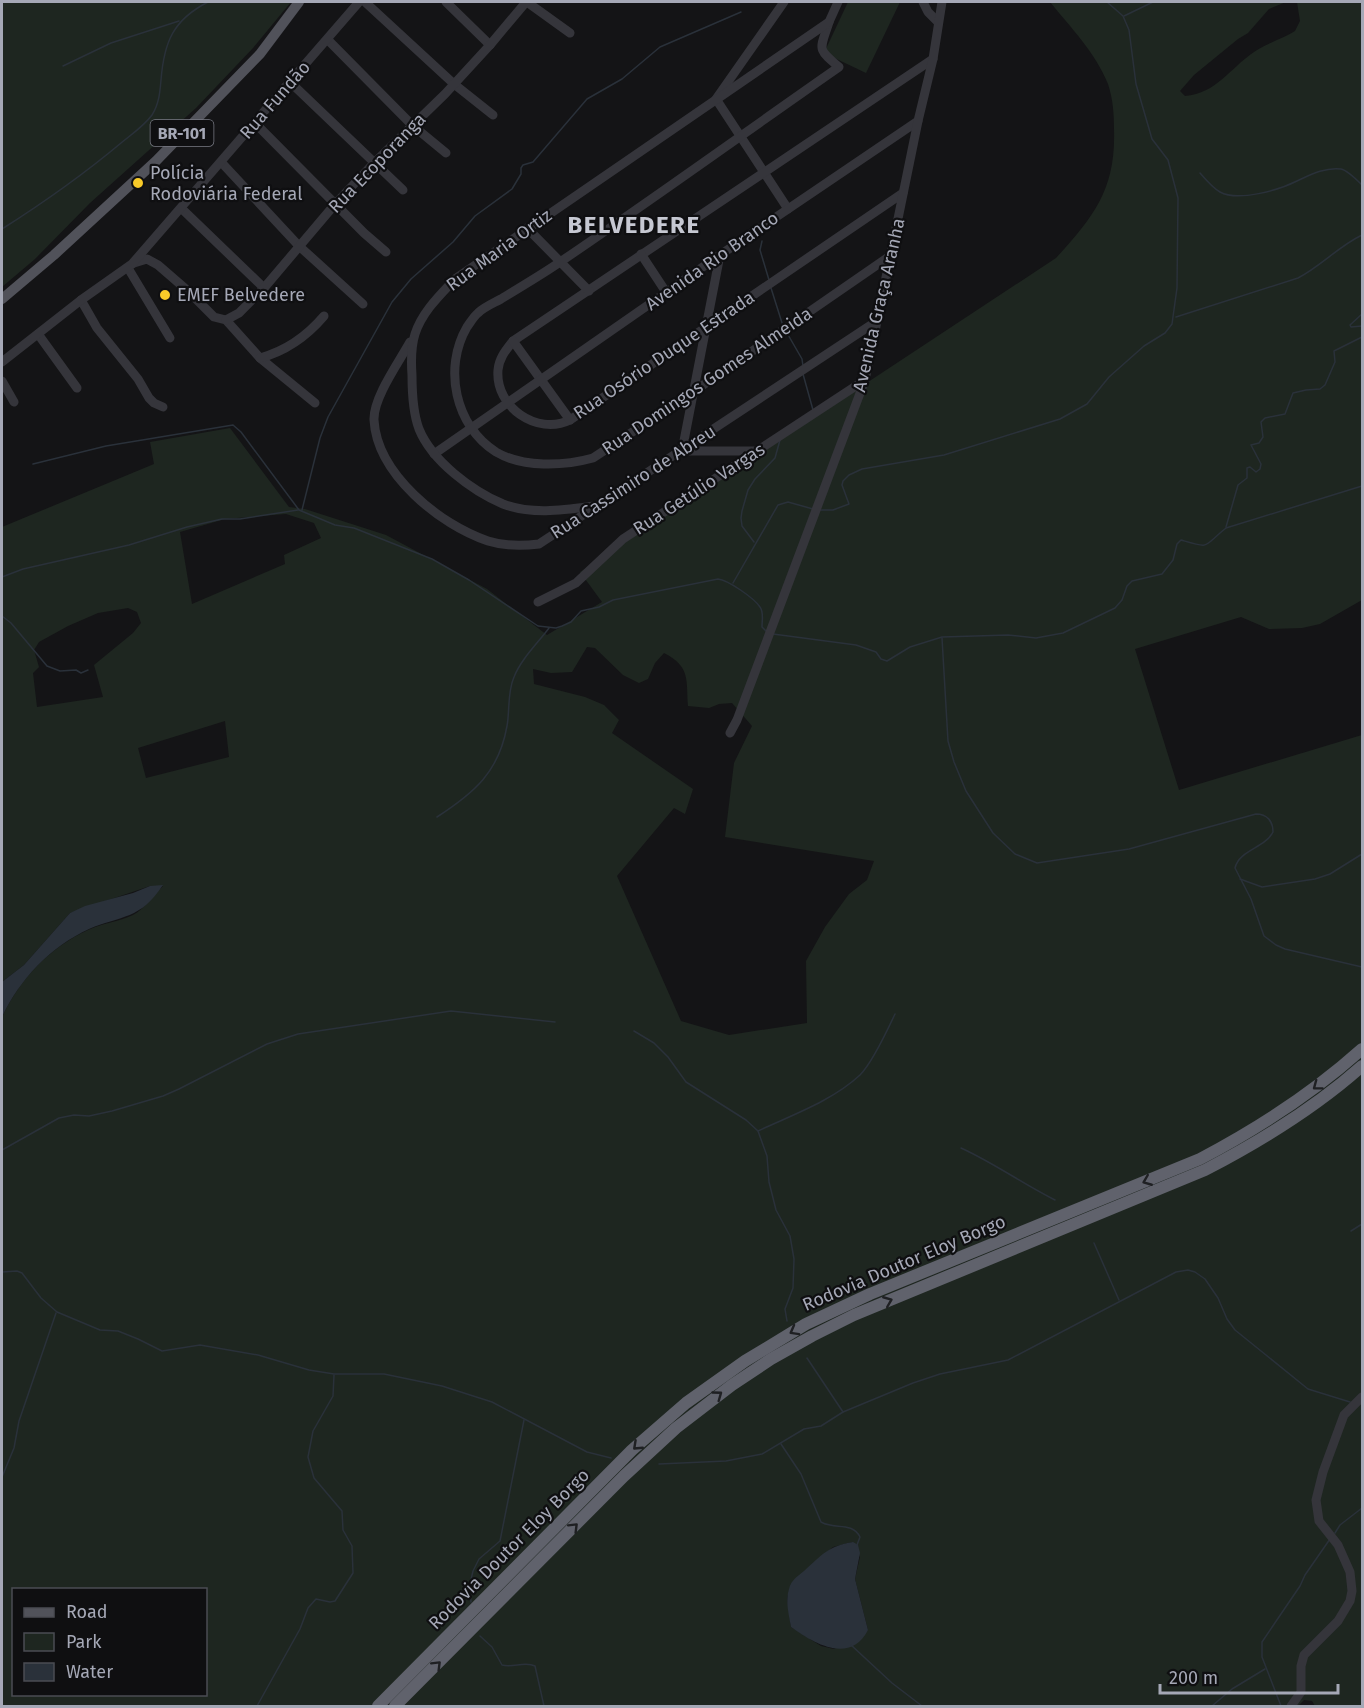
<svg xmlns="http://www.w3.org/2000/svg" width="1364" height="1708" viewBox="0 0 1364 1708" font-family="'Fira Sans',sans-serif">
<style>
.green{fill:#1e2620;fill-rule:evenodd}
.water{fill:#2a313a}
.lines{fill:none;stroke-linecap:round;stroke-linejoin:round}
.stream{stroke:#2a313a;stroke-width:1.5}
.minor{stroke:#35353b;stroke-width:9}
.major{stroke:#51525a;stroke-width:10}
.highway{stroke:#60626c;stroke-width:12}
.oneway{stroke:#1f2023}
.poi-dot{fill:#f8ca29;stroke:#0f0f11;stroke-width:2}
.labels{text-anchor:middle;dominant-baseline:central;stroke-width:4.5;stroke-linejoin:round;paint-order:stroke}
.shield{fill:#0f0f11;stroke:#787a84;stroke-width:1.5}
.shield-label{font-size:16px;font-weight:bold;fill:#a5a8b6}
.street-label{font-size:18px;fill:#a5a8b6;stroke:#0f0f11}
.poi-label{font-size:18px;fill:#a5a8b6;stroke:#0f0f11;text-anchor:start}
.district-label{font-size:24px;font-weight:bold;letter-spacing:1.5px;fill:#c6c8d2;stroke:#0f0f11}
</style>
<rect width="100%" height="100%" fill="#141416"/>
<g class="green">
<polygon points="2,2 291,2 253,48 196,108 90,203 35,259 2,287"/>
<polygon points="848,2 900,2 866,73 824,53"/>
<path d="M1050,2h236l-17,7 -21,24 -10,6 -44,36 -14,16 5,5c32,-3 44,-27 69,-44 13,-9 28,-13 41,-21l5,-10 -3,-19h65v598l-42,24 -18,4 -33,1 -28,-12 -106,32 44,141 183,-55v971h-47l-3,-5 -8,-1 -6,6h-1296v-689c18,-38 47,-69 86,-87 14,-7 31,-8 45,-15 11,-6 21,-20 30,-29h-13l-80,27 -46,52 -22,17v-455l152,-63 -4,-22 80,-14 59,79 16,2 81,26 101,54 60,46 55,-33 -22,-30 476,-314c38,-42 60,-69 58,-129 0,-15 -1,-30 -6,-45 -13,-32 -37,-56 -58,-82zM286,514l28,9 7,15 -37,17 1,9 -93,40 -12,-72 45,-13zM128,608l9,4 4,11 -8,10 -39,32 9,32 -66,10 -4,-34 6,-6 -5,-17 5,-8 29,-16 30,-13zM587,647l8,1 28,27 16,8 9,-4 7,-16 9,-10c27,14 22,27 24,53l21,2 10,-4 13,-1 20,23 -18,37 -9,74 149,24 -7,19 -18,14 -24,33 -19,34 1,62 -78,12 -48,-14 -64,-145 57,-68 11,6 8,-25 -81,-56 7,-13 -15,-15 -19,-8 -51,-13 -1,-15 18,4 21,-1zM225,721l4,36 -83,21 -8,-30zM852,1542l8,15 -5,22 13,51 -34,19 -13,-3 -30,-19 -4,-29 4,-14 42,-37zM14,1590h192v104h-192z"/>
</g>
<g class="water">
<path d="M163,885c-23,35 -41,30 -74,44 -39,18 -69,50 -87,88v-35l22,-17 46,-52 15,-7 48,-13 17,-7z"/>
<path d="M853,1542l5,3 2,8 -5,26 13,51c-18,35 -55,13 -77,-3 -2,-12 -6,-26 -2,-38 2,-9 9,-13 15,-18 18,-16 24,-25 49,-29z"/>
</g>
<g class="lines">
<g class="stream">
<polyline points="1124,16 1153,2"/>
<polyline points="63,66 111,43 179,21"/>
<path d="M1200,173c6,7 13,15 20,19 18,10 59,-2 77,-11 13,-6 28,-14 44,-12 6,1 17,12 21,16"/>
<path d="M2,229c41,-26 82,-55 119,-86 11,-9 23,-17 31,-28 7,-11 8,-23 9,-35 3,-38 12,-60 47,-78"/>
<polyline points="762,241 760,250 769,280"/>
<polyline points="771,288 783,326"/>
<polyline points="1362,314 1350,325 1351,327 1362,326"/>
<path d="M1176,317l122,-39c23,-12 41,-32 64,-43"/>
<polyline points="787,333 802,359 803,366"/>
<polyline points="803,374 813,410"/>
<path d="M33,464l73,-18 127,-21 8,7 58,78 36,15 19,3 78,31 37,21 69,46 18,2 6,-2 9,-4 10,-11 18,-4 14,-7 105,-21c10,1 36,19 42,28 4,5 2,13 2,20l4,4"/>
<polyline points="302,510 320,438 328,417 392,302 411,279 453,242 475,216 512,189 521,174 521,168 523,165 533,162 587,99 622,79 660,47 741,12"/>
<polyline points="820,510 833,510 849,504 842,485 843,481 849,475 862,469 944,455 1060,419 1087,404 1109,377 1144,346 1165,333 1172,324 1177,288 1178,198 1168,160 1152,139 1136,84 1129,30 1123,16 1107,2"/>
<polyline points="1226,527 1238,485 1247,478 1247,468 1250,467 1256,472 1260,469 1261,464 1251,445 1259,443 1263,437 1261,422 1265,418 1285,414 1293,393 1306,390 1320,389 1325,385 1335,362 1334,351 1362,337"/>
<polyline points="754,542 742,526 741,518 742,511 748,490 755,479 775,458 780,440"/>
<polyline points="2,577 23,569 129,545 187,527 222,519 240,519 298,510"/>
<polyline points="733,583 778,505 788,502 813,509"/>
<polyline points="2,616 11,623 47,666 60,671 76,670 81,673 88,670"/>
<path d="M773,634l83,11 20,7 5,7 6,2 23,-14 32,-10 66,-2 28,3 27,-5 52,-25 7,-8 5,-14 5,-5 30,-7 11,-14 4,-16 4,-4c31,9 21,7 45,-12l136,-42"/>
<path d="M942,638l6,103 6,21 12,29 27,42 22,21 22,9 92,-14 127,-35c11,0 17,7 17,18 -8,16 -34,18 -38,36l16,31 13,37 12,9 9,4 77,18"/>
<path d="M437,817c37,-24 62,-45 70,-91 3,-16 0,-33 7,-49 7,-18 24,-34 35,-49"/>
<polyline points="1240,879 1262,887 1315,879 1330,874 1362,854"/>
<polyline points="634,1031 654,1043 668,1057 686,1082 746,1120 758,1131 767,1156 769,1182 776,1210 790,1236 794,1259 793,1288 785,1309 787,1321"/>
<path d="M758,1131c34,-16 74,-30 102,-56 11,-11 28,-46 35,-61"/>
<path d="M961,1148c33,15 62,36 94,52"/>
<polyline points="2,1150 59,1118 74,1115 89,1116 112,1111 163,1096 179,1089 267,1044 298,1034 451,1011 555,1022"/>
<polyline points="1351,1231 1362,1224"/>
<polyline points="1094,1243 1119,1300"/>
<polyline points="2,1272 17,1271 22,1273 41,1298 57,1312 100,1330 118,1331 138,1339 162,1351 200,1345 258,1355 309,1370 334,1374 384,1374 442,1386 492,1402 587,1452 611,1458"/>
<polyline points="807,1358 843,1412"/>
<path d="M781,1444l20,30 20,48c13,8 31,-1 39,15l-3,8"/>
<polyline points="659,1464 726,1461 762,1454 804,1429 821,1426 843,1412 913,1383 940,1374 1008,1360 1176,1272 1188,1270 1195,1272 1205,1279 1218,1298 1227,1319 1235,1330 1308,1389 1350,1402"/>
<polyline points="2,1477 14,1448 19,1421 56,1313"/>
<polyline points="1335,1533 1340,1525 1362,1508"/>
<polyline points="471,1602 470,1584 473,1571 479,1559 500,1541 524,1420"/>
<path d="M480,1636l12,11 10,18c11,3 23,-4 33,1l9,40"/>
<polyline points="851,1645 892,1683 922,1706"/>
<polyline points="257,1706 300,1629 308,1608 316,1599 330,1602 335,1601 353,1573 352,1546 343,1530 342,1511 314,1478 308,1457 313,1431 333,1396 334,1375"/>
<polyline points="1212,1706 1232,1689 1265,1669"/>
<polyline points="1281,1706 1262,1657 1262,1642 1300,1586 1305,1575 1330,1539"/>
</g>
<g class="minor">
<polyline points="365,2 454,84 493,115"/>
<polyline points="446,2 490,45"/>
<polyline points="527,2 570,33"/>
<polyline points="784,2 716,99 788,209"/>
<polyline points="923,2 928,12 938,22"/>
<path d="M829,22c-9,28 -13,26 10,45 -92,64 -183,130 -276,193 -20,14 -41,26 -62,39 -7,4 -17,8 -23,14 -4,3 -8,10 -11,14 -24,41 -12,99 29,125 27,16 68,14 97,6l100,-66 197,-136"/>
<polyline points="328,40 412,125 446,153"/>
<polyline points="290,82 403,190"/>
<polyline points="255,123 364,233 386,252"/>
<polyline points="221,162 299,246 363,304"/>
<path d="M903,193l-333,227c-33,16 -75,-13 -72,-50 1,-12 8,-20 15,-29l420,-282"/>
<polyline points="181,208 264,288"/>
<polyline points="527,228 589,291"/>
<polyline points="641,254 666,292"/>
<polyline points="720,255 682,451 758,451"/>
<polyline points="134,263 147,259 158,265 188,291 214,317 226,320 260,358 315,403"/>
<polyline points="128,268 170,338"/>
<polyline points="81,300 97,328 138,379 149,398 154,403 163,407"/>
<polyline points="226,320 239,313 264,288 336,203 374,163 445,94 490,45 526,2"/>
<polyline points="38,334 77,388"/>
<polyline points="513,341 570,420"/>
<path d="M410,342c-11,20 -37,56 -36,78 3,54 66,105 114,121 16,5 35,5 51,3l338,-223"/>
<path d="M260,358c26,-7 47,-22 64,-42"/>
<polyline points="2,362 81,300 132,264 359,2"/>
<polyline points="2,381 14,402"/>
<polyline points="434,454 720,255 918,121"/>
<path d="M594,506c-30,4 -62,9 -91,-2 -31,-13 -71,-43 -84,-75 -6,-16 -7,-37 -7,-54 -1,-14 -1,-28 3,-41 7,-22 25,-39 40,-55l374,-257 9,-20"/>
<polyline points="538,602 576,583 623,539 865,380"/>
<polyline points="730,733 737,720 865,380 918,121 933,59 942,2"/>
<polyline points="1291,1706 1301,1692 1301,1666 1304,1655 1338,1621 1350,1601 1352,1591 1350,1572 1338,1545 1319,1521 1316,1500 1323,1472 1344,1415 1362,1397"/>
</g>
<polyline class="major" points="2,299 54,255 156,161 260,54 299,2"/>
<g class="highway">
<path d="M378,1706l254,-256 54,-47 59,-42 61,-37 64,-30 330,-135c59,-31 113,-66 162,-110"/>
<path d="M395,1706l229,-230 52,-48 56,-43 39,-26 41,-23 42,-21 351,-145c56,-29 110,-62 157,-104"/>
</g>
</g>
<defs><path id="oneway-chevron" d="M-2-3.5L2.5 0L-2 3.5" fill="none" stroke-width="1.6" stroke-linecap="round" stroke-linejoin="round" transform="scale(1.5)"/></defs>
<g class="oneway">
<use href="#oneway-chevron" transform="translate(1317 1086) rotate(143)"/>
<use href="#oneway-chevron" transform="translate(1147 1181) rotate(158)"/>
<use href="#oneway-chevron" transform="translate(888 1301) rotate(-22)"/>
<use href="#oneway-chevron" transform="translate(794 1331) rotate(151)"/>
<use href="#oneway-chevron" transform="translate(718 1395) rotate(-36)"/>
<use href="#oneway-chevron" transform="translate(637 1446) rotate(137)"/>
<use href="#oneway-chevron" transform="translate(574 1527) rotate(-45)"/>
<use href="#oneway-chevron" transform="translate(437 1665) rotate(-45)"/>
</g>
<g class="poi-dot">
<circle cx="138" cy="183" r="6"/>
<circle cx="165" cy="295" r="6"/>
</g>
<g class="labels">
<rect class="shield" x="150.5" y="120" width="63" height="26" rx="4.5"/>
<g class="shield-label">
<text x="182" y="133">BR-101</text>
</g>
<g class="street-label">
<text transform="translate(275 100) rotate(-49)">Rua Fundão</text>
<text transform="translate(377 163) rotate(-46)">Rua Ecoporanga</text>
<text transform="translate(499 250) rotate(-36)">Rua Maria Ortiz</text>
<text transform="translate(712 261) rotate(-35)">Avenida Rio Branco</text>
<text transform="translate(879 305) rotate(-77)">Avenida Graça Aranha</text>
<text transform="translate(664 355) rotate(-34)">Rua Osório Duque Estrada</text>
<text transform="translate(707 381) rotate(-34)">Rua Domingos Gomes Almeida</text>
<text transform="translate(633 482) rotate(-33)">Rua Cassimiro de Abreu</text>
<text transform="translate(699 489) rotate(-33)">Rua Getúlio Vargas</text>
<text transform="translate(904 1263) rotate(-23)">Rodovia Doutor Eloy Borgo</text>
<text transform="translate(509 1549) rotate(-45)">Rodovia Doutor Eloy Borgo</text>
</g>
<g class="poi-label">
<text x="150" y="173">Polícia<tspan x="150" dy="21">Rodoviária Federal</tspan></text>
<text x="177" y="295">EMEF Belvedere</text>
</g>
<g class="district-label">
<text x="634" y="225">BELVEDERE</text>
</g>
</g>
<rect width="1364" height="1708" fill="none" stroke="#a5a8b6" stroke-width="6"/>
<rect x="12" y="1588" width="195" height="108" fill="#0f0f11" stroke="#4b4c53" stroke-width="1.5"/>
<rect x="24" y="1608" width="30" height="9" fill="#51525a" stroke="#4b4c53" stroke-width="1.5"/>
<text x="66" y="1618" font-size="18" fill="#a5a8b6">Road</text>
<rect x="24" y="1633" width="30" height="18" fill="#1e2620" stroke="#4b4c53" stroke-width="1.5"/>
<text x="66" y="1648" font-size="18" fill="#a5a8b6">Park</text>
<rect x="24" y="1663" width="30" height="18" fill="#2a313a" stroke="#4b4c53" stroke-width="1.5"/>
<text x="66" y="1678" font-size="18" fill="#a5a8b6">Water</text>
<path d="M1160 1684v9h178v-9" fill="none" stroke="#a5a8b6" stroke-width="3"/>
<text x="1169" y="1684" font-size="18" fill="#a5a8b6" stroke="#0f0f11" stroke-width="4.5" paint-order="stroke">200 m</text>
</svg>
